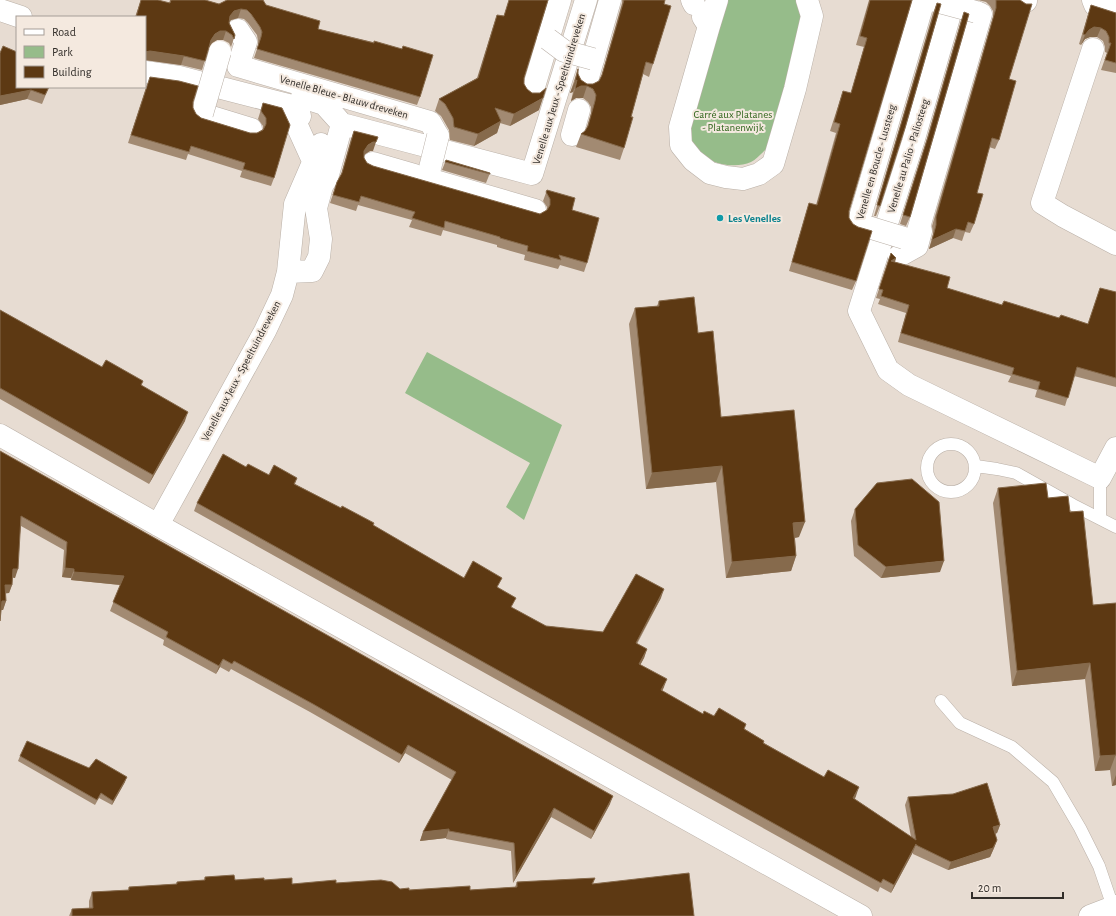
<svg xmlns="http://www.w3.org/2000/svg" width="1116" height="916" font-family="'Alegreya Sans',sans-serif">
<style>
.green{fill:#96bc8a}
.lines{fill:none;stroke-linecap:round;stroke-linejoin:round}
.lane-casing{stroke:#bab0a7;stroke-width:13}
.street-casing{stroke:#bab0a7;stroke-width:23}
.secondary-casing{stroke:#bab0a7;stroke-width:23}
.lane{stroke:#fff;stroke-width:12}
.street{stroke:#fff;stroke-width:22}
.secondary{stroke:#fff;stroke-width:22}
.street-bridge-casing{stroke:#bab0a7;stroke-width:23;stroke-linecap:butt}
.street-bridge{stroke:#fff;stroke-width:22}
.wall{fill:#a28a72}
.shaded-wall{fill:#866a4c}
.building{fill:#5d3913;stroke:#866a4c}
.culture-dot{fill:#0f9aa8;stroke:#f4e9df;stroke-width:1.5}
.labels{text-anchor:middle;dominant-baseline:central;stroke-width:4;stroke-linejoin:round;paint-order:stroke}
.street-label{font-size:11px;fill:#322e2a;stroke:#f4e9df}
.park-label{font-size:11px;fill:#31661d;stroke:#f4e9df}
.culture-label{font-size:11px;font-weight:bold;fill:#0d838f;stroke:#f4e9df;text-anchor:start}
</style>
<rect width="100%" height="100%" fill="#e7dcd2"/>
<!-- green -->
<path class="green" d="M728 0H796L799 4 804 23 768 148C762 152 757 159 751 162 733 170 702 163 693 145 689 137 689 129 690 120Z
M427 352 562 425 524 520 506 507 530 463 405 393Z"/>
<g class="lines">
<!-- lane casing -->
<g class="lane-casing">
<path id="lane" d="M927 468a24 24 0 1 1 48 0a24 24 0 1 1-48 0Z
M976 466 997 469 1016 473 1073 505 1116 527
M1100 518V478
M941 701 960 723 1012 747 1053 782 1080 828 1099 866 1113 907"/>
</g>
<!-- street casing -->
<g class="street-casing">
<path id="street" d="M692 0 694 4
M954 0 913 142 859 311 888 370 909 385 1100 478 1116 448
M1025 0 1026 1
M1093 0 1095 5 1116 11
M0 10 21 17
M703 17 709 26 680 127 681 145 693 160 710 173 726 177 743 179 759 174 773 164 795 89 812 16 807 0
M709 26 717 0
M238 30 246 42 238 66 430 122 438 136
M1093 49 1042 203 1063 216 1116 244
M145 72 179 77 288 105 294 119
M586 84 610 0
M532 93 560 0
M302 97 324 104 342 124 532 174 586 0
M202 114 251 129
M300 116 294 119 314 163
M572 135 579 110
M373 163 535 210
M868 227 858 224 924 0
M904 238 915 241 981 14 976 12
M899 256 917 246 921 231
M288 272 312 271 319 257 321 239 316 208 322 186 327 178 342 124
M0 435 158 525 861 916
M158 525 265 331 282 295 288 272 295 204 321 144"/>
</g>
<!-- secondary casing -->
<g class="secondary-casing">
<path id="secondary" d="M1090 916 1116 906"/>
</g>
<!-- lane -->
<use href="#lane" class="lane"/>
<!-- street -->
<use href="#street" class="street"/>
<!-- secondary -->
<use href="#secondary" class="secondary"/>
<!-- street-bridge casing -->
<g class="street-bridge-casing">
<path id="street-bridge" d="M935 1 976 12
M548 39 564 51 593 59
M202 114 220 52
M430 168 438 136
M868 227 904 238"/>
</g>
<!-- street-bridge -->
<use href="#street-bridge" class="street-bridge"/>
</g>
<!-- wall -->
<path class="wall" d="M141 0 169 3 170 0H205L219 4 266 5 318 29 402 49 403 46 420 97 417 105 254 58 258 46V41L257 35 248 23 244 19 238 18 231 20 229 22 235 35 231 47 229 43 223 40H217L212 43 209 47 202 70 181 65 145 60V17H135Z
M509 0H548L524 78V84L539 110 510 126 500 123 497 133 474 146 450 140 449 130 441 116 435 111 439 99 477 78 493 27 497 15 504 16Z
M622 0H665L653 64 649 77 643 74 631 117 624 148 620 160 576 147 581 134 585 131 586 130 591 113V107L588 102 583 98H576L571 101 573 92 570 93 578 69V74L581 80 587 84H593L599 81 601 78 622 3Z
M869 0H912L849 211V218L856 281 852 290 789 271 806 213 809 203 816 205 836 133 830 131 840 100 843 91 851 93 864 47 856 45Z
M978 0H1020L1009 79 999 140 995 149 989 147 977 193 974 224 970 233 965 232 962 241 953 238 929 249 933 234 932 226 993 17V11L990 6 986 2Z
M937 3 880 206 876 216H874L933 13Z
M1091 5 1116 13V73L1101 70 1107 53 1105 52V47L1103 41 1097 37H1090L1085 39 1081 45 1079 44Z
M964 12 910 217 906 226 900 224 925 145 961 21Z
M0 53 17 87H49L42 104 27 99 0 105Z
M147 85 193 102V108L196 114 201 118 250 133H257L263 129V126L258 119 263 103 282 108 274 178 271 186 240 177 242 171 188 154 186 160 128 143Z
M354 131 373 151H370L364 155V158L367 163 373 166 540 214 547 210V207L543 201 547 190 572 210 587 263 584 272 560 265 558 269 524 260 525 255 497 247V245L443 230 441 236 409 227 412 220 358 205 356 211 330 203 337 182 341 175 351 139Z
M446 160 490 173 486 183 442 170Z
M891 253 896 258 895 262 947 288 1002 305 1088 324 1116 292V387L1074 376 1065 406 1035 397 1037 390 1008 382 1011 376 898 342 906 313 878 304 880 299 876 298Z
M659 301 698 333 721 417 799 537 795 538 796 556 791 571 726 578 716 482 646 489 629 324 635 308 657 306Z
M0 310 102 367 143 381 141 385 185 421 149 484 0 399Z
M0 451 610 804 591 839 551 817 513 883 511 851 446 839V838L420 841 423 832 452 780 405 753 399 763 310 712 231 669 229 672 220 667 216 674 163 645 164 640 110 611 120 585 71 580V578L62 577 64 550 21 526 15 578 12 577V585L9 593H5L6 601 3 610Z
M246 467 269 475 297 478 295 484 374 526 464 578 498 588 512 608 546 626 603 632 661 598 637 644 647 649 644 658 640 665 664 687 662 691 703 714 714 716 745 729 764 741V743L856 796 855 799 911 837 905 805 908 797 1000 825 997 833 995 834 997 840 994 848 990 857 948 870 913 854V852L891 893 880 887 878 892 194 511 197 503Z
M998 488 1048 498 1070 512 1093 605 1116 603V785L1112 786 1110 770 1095 771 1085 679 1012 686 993 503Z
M855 509 940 572 881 578 854 556 851 521Z
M20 756 89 768 125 782 112 805 99 798 95 805 18 761Z
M205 877 235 880H264L292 884 336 883 400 889 409 890H470L515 887 517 882 595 878 593 884 69 916 72 909 89 908V901L92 892 128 890 129 887 176 884 177 882 204 880Z"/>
<!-- shaded-wall -->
<path class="shaded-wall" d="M241 9 238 18 231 20 227 25 230 16 234 11Z
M1094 27 1101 28 1097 37H1090L1085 39 1081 45 1085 35 1089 30Z
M220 31H226L223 40H217L212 43 208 49 211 40 215 34Z
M150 51 184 56 181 65 145 60V52Z
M577 80 573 92 570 93 575 81Z
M581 86H587L583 98H576L571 101 575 89Z
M31 90 27 99 0 105V96Z
M543 98 539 110 510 126 514 114Z
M501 121 497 133 474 146 478 134Z
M373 142H376L373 151H370L365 154 361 160 364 151 368 145Z
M956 229 953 238 929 249 932 240Z
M896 258 893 267 891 261Z
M188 412 185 421 149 484 153 475Z
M722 466 716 482 646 489 652 473Z
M805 522 799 537 788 539 793 523Z
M796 556 791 571 726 578 732 562Z
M944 561 940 572 881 578 886 567Z
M65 568 74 569 71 578 62 577Z
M13 569H18L15 578 10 577Z
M74 572 124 576 121 585 71 580Z
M5 585H12L9 593 2 594Z
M664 589 661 598 632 651 636 643Z
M2 601H6L3 610H0Z
M647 649 644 658 636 673 639 664Z
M223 659 220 667 216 674 219 666Z
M1090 663 1085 679 1012 686 1017 671Z
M667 679 664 687 658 699 661 690Z
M408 745 405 753 399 763 402 755Z
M1116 754 1110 770 1095 771 1100 756Z
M1116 775V785L1112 786Z
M127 777 125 782 112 805 113 801Z
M859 787 856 796 850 806 853 798Z
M613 796 610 804 591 839 594 831Z
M554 808 551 817 513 883 516 875Z
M1000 825 997 833 990 835 993 827Z
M449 829 446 838 420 841 423 832Z
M997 840 994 848 990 857 948 870 951 862Z
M916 844 913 852 891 893 894 885Z"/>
<!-- building -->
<path class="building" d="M141 0H158L170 3 171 0H205L219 4 227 0H263L266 5 320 21 318 29 374 43V41L402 49 403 46 433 55 420 97 257 49 261 37 262 32 260 27 251 14 247 10 241 9 234 11 230 16 229 23 235 35 234 39 232 35 226 31H220L215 34 211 40 205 61 184 56 150 51 145 52V17H136Z
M509 0H548L524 78V84L527 89 532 93H540L546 88 543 98 514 114 495 108 501 121 478 134 454 127 453 118 445 104 439 99 478 78 497 15 504 16Z
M624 0H665L664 4 671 6 653 64 646 62 631 117H633L624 148 581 134 585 131 588 126 595 101 596 95 593 89 587 86H581L575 89 577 80 575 81 578 69V74L581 80 587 84H593L599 81 602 75Z
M870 0H912L849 211V218L853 224 858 227 872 231 856 281 792 262 809 203 817 205 840 124 834 122 843 91 851 93 867 38 860 36Z
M996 0H1020L1026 4H1032L1009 79 1016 81 999 140 992 138 977 193 983 194 974 224 968 222 965 231 956 229 932 240 936 225V217L996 8Z
M937 3 941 4 905 128 880 206 877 205Z
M1091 5 1116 13V63L1105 60 1111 43H1109V37L1106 31 1101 28 1094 27 1089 30 1085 35 1083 34Z
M964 12 969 14 910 217 903 215 928 137Z
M3 46 17 52V87H49L45 95 31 90 0 96V53Z
M150 77 179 81 198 86 193 102V108L196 114 201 118 250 133H257L263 130 266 124V118L261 111 263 103 282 108 290 125 274 178 243 169 245 163 191 146 189 152 131 135Z
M354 131 378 137 376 142H373L368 145 364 151V158L367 163 373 166 540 214 547 210 550 205V199L546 192 547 190 575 198 572 210 599 218 587 263 559 255 561 260 527 251 528 246 500 238V237L445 221 444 228 412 218 415 212 361 196 359 202 333 195 337 182 342 173Z
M446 160 490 173V174L445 162Z
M891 253 896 258 891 261 950 277 947 288 1002 305 1004 301 1059 318 1061 315 1088 324 1100 288 1116 292V378L1077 367 1068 398 1038 389 1040 382 1012 374 1014 368 901 333 909 305 881 296 883 290 879 289Z
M694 297 698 333 713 331 721 417 794 410 805 522 793 523 796 556 732 562 722 466 652 473 635 308 659 306V301Z
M0 310 102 367 106 360 143 381 141 385 188 412 153 475 0 388Z
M0 451 613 796 594 831 554 808 516 875 514 843 449 831V829L423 832 456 772 408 745 402 755 313 704 234 661 232 664 223 659 219 666 166 637 168 632 113 602 124 576 74 572V569L65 568 67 542 21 516 18 569H13L12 585H5L6 601H2L0 621Z
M223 454 246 467 248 464 269 475 274 465 297 478 294 484 341 508 342 506 374 523 373 525 464 578 473 561 502 578 497 587 516 598 511 607 546 626 603 632 636 574 664 589 636 643 647 649 639 664 667 679 661 690 703 714 704 711 714 716 719 708 746 724 744 729 764 741 763 743 824 777 828 770 859 787 853 798 916 840 908 797 953 794 987 783 1000 825 993 827 997 840 993 848 951 862 916 845V844L894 885 883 879 881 883 197 503Z
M912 479 939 502 944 561 886 567 858 545 855 509 877 483Z
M1046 483 1048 498 1068 496 1070 512 1083 511 1093 605 1116 603V755L1100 756 1090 663 1017 671 998 488Z
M27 741 89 768 96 759 127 777 113 801 101 793 97 800 20 756Z
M689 873 694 916H72V909L93 908 92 892 129 890V887L177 884V882L205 880V877L234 875 235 880 264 878V880L292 878V884L336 880V883L381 880 392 882 400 889 409 888V890L470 886V890L517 887V882L595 878 592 884Z"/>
<!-- markers -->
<circle class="culture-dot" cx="720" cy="218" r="4"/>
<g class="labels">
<!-- street labels -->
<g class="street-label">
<text transform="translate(559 89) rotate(-73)">Venelle aux Jeux - Speeltuindreveken</text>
<text transform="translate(344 97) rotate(16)">Venelle Bleue - Blauw dreveken</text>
<text transform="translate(908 156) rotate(-73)">Venelle au Palio - Paliosteeg</text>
<text transform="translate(876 162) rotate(-74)">Venelle en Boucle - Lussteeg</text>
<text transform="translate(241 371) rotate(-62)">Venelle aux Jeux - Speeltuindreveken</text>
</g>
<!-- park labels -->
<g class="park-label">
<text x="733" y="114">Carré aux Platanes<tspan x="733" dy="13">- Platanenwijk</tspan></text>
</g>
<!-- culture labels -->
<g class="culture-label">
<text x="728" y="218">Les Venelles</text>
</g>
</g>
<!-- legend -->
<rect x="16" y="16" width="130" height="72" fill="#f4e9df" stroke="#a69e97"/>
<rect x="24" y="29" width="20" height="6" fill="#ffffff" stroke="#a69e97"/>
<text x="52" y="36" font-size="12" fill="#322e2a">Road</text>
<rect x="24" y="46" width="20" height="12" fill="#96bc8a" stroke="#a69e97"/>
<text x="52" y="56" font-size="12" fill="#322e2a">Park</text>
<rect x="24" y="66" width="20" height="12" fill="#5d3913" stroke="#a69e97"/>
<text x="52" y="76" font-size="12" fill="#322e2a">Building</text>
<!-- scale -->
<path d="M972 892v6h91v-6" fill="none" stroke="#322e2a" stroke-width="2"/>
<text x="978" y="892" font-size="12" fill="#322e2a" stroke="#f4e9df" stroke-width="3" paint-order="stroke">20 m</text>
</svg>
